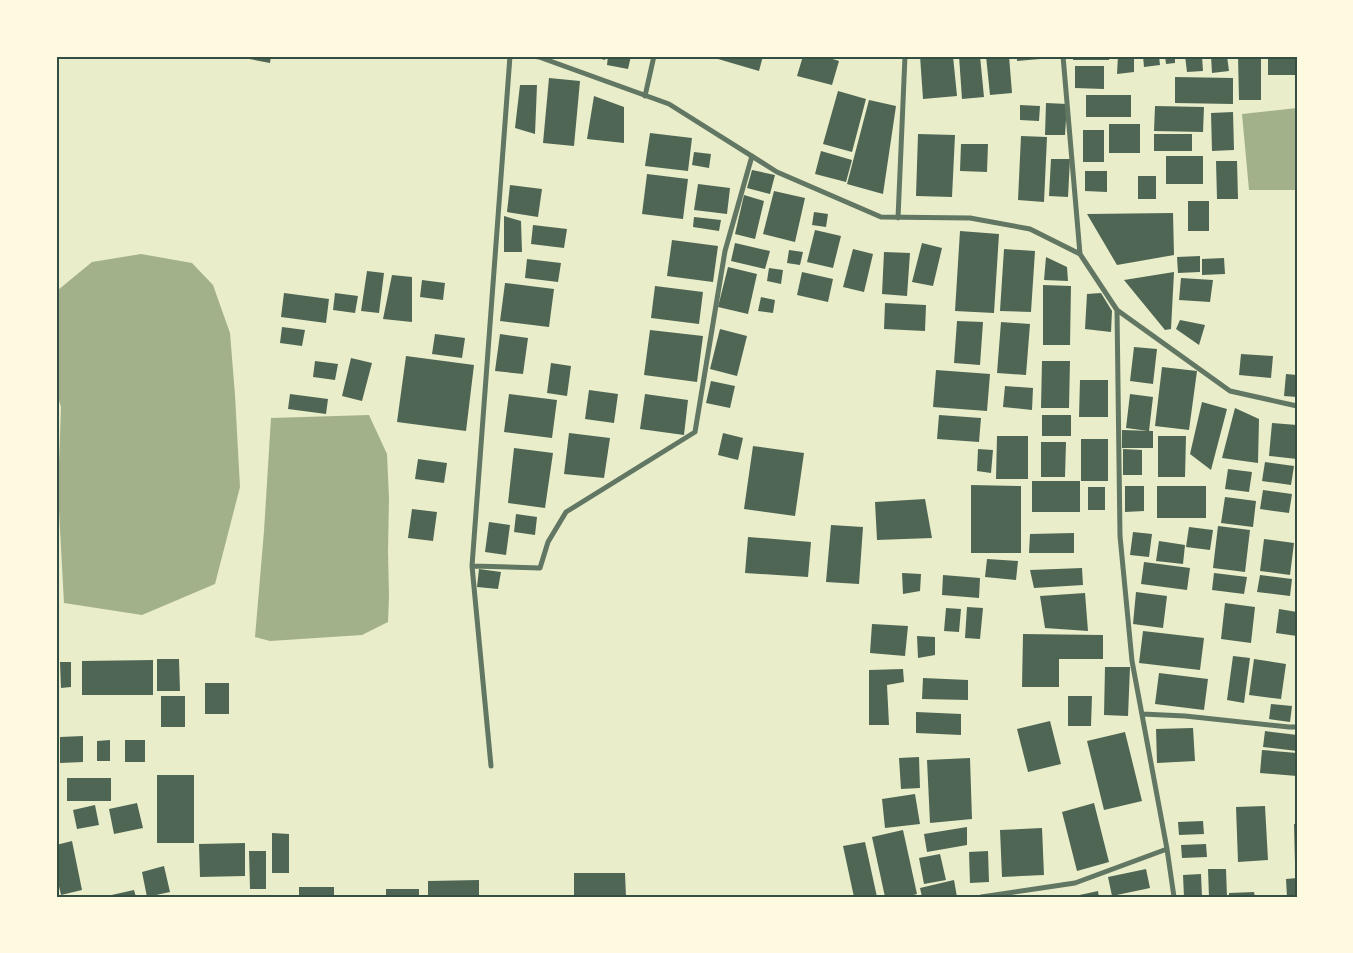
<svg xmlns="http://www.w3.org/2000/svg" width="1353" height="953" font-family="'Roboto Condensed',sans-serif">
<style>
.water{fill:#a3b18a}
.building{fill:#4f6655}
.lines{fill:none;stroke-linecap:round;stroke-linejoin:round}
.minor{stroke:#617663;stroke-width:5}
.neatline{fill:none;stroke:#344e41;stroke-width:2}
</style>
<rect width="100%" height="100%" fill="#e9edc9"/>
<!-- water -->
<path class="water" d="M1297 108V190H1249L1242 114Z
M141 254 192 263 213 285 230 333 235 395 240 487 215 584 142 615 64 603 58 492 61 407 56 391V298L58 290 92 262Z
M369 415 387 454 389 498 388 552 389 596 388 622 362 635 270 641 255 637 264 531 271 418Z"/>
<!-- building -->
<path class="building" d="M245 56H271L270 63 244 58Z
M590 56H606L605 60Z
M608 56H631L628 69 607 65Z
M719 56H763L759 71 718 59Z
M803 56H823L839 61 832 85 797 76Z
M920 56H953L957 96 923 99Z
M959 56H980L984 97 962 99Z
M986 56H1009L1012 93 990 95Z
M1017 56H1052V58L1017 61Z
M1073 56H1109V60H1073Z
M1118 56H1134V72L1117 74Z
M1143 56H1159L1160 65 1144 67Z
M1165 56H1175V63L1166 64Z
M1185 56H1202L1203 71 1187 72Z
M1211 56H1227L1229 71 1212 73Z
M1238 56H1261V100H1239Z
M1268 56H1295V75H1268Z
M1075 66H1104V89L1075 88Z
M1175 77 1233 78V104L1175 103Z
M549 78 580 81 574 146 543 143Z
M520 85H537L535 134 515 128Z
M838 91 866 99 852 152 823 144Z
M1086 95H1131V117H1086Z
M594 96 624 107V143L587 139Z
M869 100 896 106 883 194 847 184Z
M1046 103 1067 104 1065 135H1045Z
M1020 105 1040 106 1039 121 1020 120Z
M1155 106 1204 107 1203 132 1154 131Z
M1233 112 1234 150 1212 151 1211 113Z
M1109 124H1140V153H1109Z
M1083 130H1104V162H1083Z
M650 133 692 138 688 171 645 166Z
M918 134 955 135 952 197 916 196Z
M1154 134H1192V151H1154Z
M1021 136 1047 137 1044 202 1018 200Z
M961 144H988L987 172 960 171Z
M821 151 852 160 846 182 815 174Z
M694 152 711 154 709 168 692 165Z
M1166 156H1203V184H1166Z
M1051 159H1070L1068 197 1049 196Z
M1216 161H1237L1238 199H1217Z
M752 170 775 175 770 194 747 188Z
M1085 171H1107V192L1085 191Z
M647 174 688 179 683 219 642 214Z
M1138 176H1156V199H1138Z
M698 184 730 188 727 214 694 210Z
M510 185 542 189 538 217 507 212Z
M774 191 805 198 795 242 763 234Z
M744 195 764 201 755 239 735 234Z
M1188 201H1209V231H1188Z
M814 212 828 214 826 227 812 225Z
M1173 213 1174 255 1117 265 1087 214Z
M504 216 521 221 522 252H504Z
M694 217 721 220 719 231 693 227Z
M533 225 567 229 564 248 531 244Z
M815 230 841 236 833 268 807 262Z
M960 231 999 234 994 313 955 311Z
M672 240 718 246 713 282 667 276Z
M735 243 770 251 765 269 731 261Z
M922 243 942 248 933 286 912 282Z
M853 249 873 254 864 292 843 287Z
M1004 249 1035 251 1031 312 1000 311Z
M789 250 803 252 800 265 787 263Z
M884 252 910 253 907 296 882 294Z
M1200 256V272L1178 273 1177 257Z
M1046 257 1067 267 1068 281 1044 280Z
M1224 258 1225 274 1202 275V259Z
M527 259 561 263 558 282 525 278Z
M728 267 757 274 748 314 718 307Z
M769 268 783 270 781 284 767 281Z
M367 271 384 273 379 313 361 311Z
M802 272 833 279 828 302 797 295Z
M1174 272 1171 329 1165 330 1124 280Z
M392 275 412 277V322L383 319Z
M1181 278 1213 280 1210 302 1179 300Z
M422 280 445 283 443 300 420 297Z
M505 283 554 289 549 327 500 321Z
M1043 285 1071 286 1070 345H1043Z
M655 286 703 292 699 324 651 318Z
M284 293 329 299 326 323 281 317Z
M335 293 358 296 355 313 333 310Z
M1101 293 1112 311 1111 332 1085 329 1087 294Z
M761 297 775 300 773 313 758 311Z
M885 303 926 305 925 331 884 329Z
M1180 320 1205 325 1199 345 1176 329Z
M957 321 983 322 980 365 954 363Z
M1001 322 1030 324 1026 375 997 373Z
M282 327 305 330 302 346 280 343Z
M720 329 747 336 737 376 710 369Z
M650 330 703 336 697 382 644 375Z
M435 334 465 338 462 358 432 354Z
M500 334 528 338 523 374 495 371Z
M1134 347 1157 349 1153 384 1130 381Z
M1241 354 1273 356 1271 378 1239 375Z
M406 356 474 365 466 431 397 422Z
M351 358 372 363 362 401 342 396Z
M315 361 338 364 335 380 313 377Z
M1042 361H1070L1069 408H1041Z
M551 363 571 366 567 396 547 393Z
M1162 367 1197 371 1189 430 1155 426Z
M936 370 990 374 987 411 933 407Z
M1286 374 1297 375V397L1284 396Z
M1080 380H1108V417H1079Z
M711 381 735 386 730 408 706 403Z
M1005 386 1033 388 1032 410 1003 407Z
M589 390 618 394 614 423 585 419Z
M290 394 328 399 326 414 288 409Z
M509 394 557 400 552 438 504 432Z
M645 394 688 400 684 435 640 429Z
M1130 394 1153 397 1149 431 1126 428Z
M1202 402 1227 409 1211 470 1190 454Z
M1235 408 1259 419 1258 463 1222 458Z
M939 415 981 418 979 442 937 439Z
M1042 415H1071V436H1042Z
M1272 423 1297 425V459L1269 456Z
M1122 430 1153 431V448H1122Z
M569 433 610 438 604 478 564 474Z
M723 433 743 438 738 460 718 455Z
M997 436H1028V479H996Z
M1158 436H1186L1185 477H1158Z
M1081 439H1108V481H1081Z
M1041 442H1066L1065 477H1041Z
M753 446 804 453 795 516 744 509Z
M514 448 553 453 545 508 508 503Z
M978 449 993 450 991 473 977 471Z
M1123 449 1142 450V475H1123Z
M418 459 447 463 444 483 415 479Z
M1265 462 1294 466 1291 485 1262 481Z
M1228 469 1252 472 1249 492 1225 489Z
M1032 481H1080V512H1032Z
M971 485 1021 486V553H971Z
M1125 486H1144V511L1125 512Z
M1157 486H1206V518H1157Z
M1088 487H1105V510H1088Z
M1263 490 1292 494 1289 513 1260 509Z
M1225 497 1256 501 1253 527 1221 523Z
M925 499 932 538 877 540 875 502Z
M412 509 437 512 433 541 408 538Z
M516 514 537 517 535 535 514 532Z
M489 522 510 525 506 555 485 552Z
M831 525 863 527 859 584 826 582Z
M1218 526 1250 530 1245 572 1213 568Z
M1189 527 1213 530 1210 550 1186 547Z
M1133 532 1152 534 1149 557 1130 555Z
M1074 533V553H1029L1030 534Z
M748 537 811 542 808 577 745 573Z
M1264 539 1294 543 1290 575 1260 571Z
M1159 541 1185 545 1183 564 1156 561Z
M987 559 1018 561 1016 580 985 577Z
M1144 562 1190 568 1187 590 1141 584Z
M1082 568 1083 585 1034 588 1030 570Z
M479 569 501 572 498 589 477 587Z
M902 573 921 574 920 591 903 594Z
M1214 573 1247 577 1244 594 1212 590Z
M943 575 980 578 979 598 942 595Z
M1260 575 1292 579 1290 596 1257 592Z
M1136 592 1167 596 1163 628 1133 624Z
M1085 593 1088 631 1045 628 1040 596Z
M1225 603 1255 607 1251 643 1221 639Z
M967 607 983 608 980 639 965 638Z
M946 608 961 609 959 632 944 631Z
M1279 609 1297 612V636L1276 633Z
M872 624 908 626 905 656 870 653Z
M1143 631 1204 638 1200 670 1139 663Z
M1023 634 1103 635V659H1059V687H1022Z
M917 636 935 637V655L918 658Z
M1233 656 1250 658 1244 703 1227 700Z
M157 659H179L180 691H157Z
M1254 659 1286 664 1281 699 1249 695Z
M153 660V695H82V661Z
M60 662H71V687L61 688Z
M1105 667H1130L1128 716 1104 715Z
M903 669 904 682 887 685 889 725H869V670Z
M1159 673 1208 679 1204 710 1155 704Z
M923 678 968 680V700L922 699Z
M205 683H229V714H205Z
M161 696H185V727H161Z
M1068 696H1092L1091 726H1068Z
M1271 704 1292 706 1290 722 1269 719Z
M916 712 961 714V735L916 733Z
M1050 721 1061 764 1028 772 1017 729Z
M1193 728 1195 761 1157 763 1156 729Z
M1265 731 1297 735V751L1263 747Z
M1125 732 1142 801 1104 810 1087 741Z
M83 736V762L60 763V737Z
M110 740V761H97V741Z
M125 740H145V762H125Z
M1262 750 1297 753V776L1260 773Z
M919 757 920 788 901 789 899 758Z
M970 758 972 819 930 823 927 760Z
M157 775H194V843H157Z
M67 778H111V801H67Z
M915 794 920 824 885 828 882 799Z
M137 803 143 828 114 834 109 809Z
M1094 803 1109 862 1077 871 1062 812Z
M95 805 99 825 77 829 73 810Z
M1265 806 1268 860 1238 862 1236 807Z
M1203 821 1204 834 1179 835 1178 822Z
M1294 824H1297V863H1295Z
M967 827V845L927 852 924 834Z
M1042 828 1044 875 1002 877 1000 830Z
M903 830 917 894 906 897H885L872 837Z
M272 833 289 834V873H272Z
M72 841 82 890 61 895 56 873V845Z
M865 842 877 897H854L843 846Z
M245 843V876L200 877 199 844Z
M1206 844 1207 857 1182 858 1181 845Z
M249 851H266V889H250Z
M988 851 989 882 970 883 969 852Z
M940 854 946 880 924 884 919 858Z
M164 866 170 892 147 897 142 872Z
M1146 869 1150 888 1112 896 1108 877Z
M1208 869H1226L1227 897H1209Z
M574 873H625L626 897H574Z
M1201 874 1202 897H1184L1183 875Z
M1297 878V897H1287L1286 879Z
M479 880V897H428V881Z
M954 880 957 897H922L920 888Z
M299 887H334V897H299Z
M386 889H419V897H386Z
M134 890 136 897H107V896Z
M1098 891 1099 897H1075V896Z
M1254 892 1255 897H1229V893Z"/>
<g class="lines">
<!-- minor -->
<path class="minor" d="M533 56 539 57 669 104 777 172 881 217 970 218 1030 229 1080 254 1117 310 1230 391 1297 406
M1063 56 1080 254
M645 96 654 56
M898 218 905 56
M1117 310 1120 536 1132 661 1167 849 1174 897
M472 566 540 568 548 542 566 512 695 432 725 251 752 156
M1142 714 1185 716 1289 727H1297
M491 766 472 566 510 56
M981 897 1075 883 1167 849"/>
</g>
<!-- border -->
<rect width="1353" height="953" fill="none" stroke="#fefae0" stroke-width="115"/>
<rect x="58" y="58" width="1238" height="838" class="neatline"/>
</svg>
